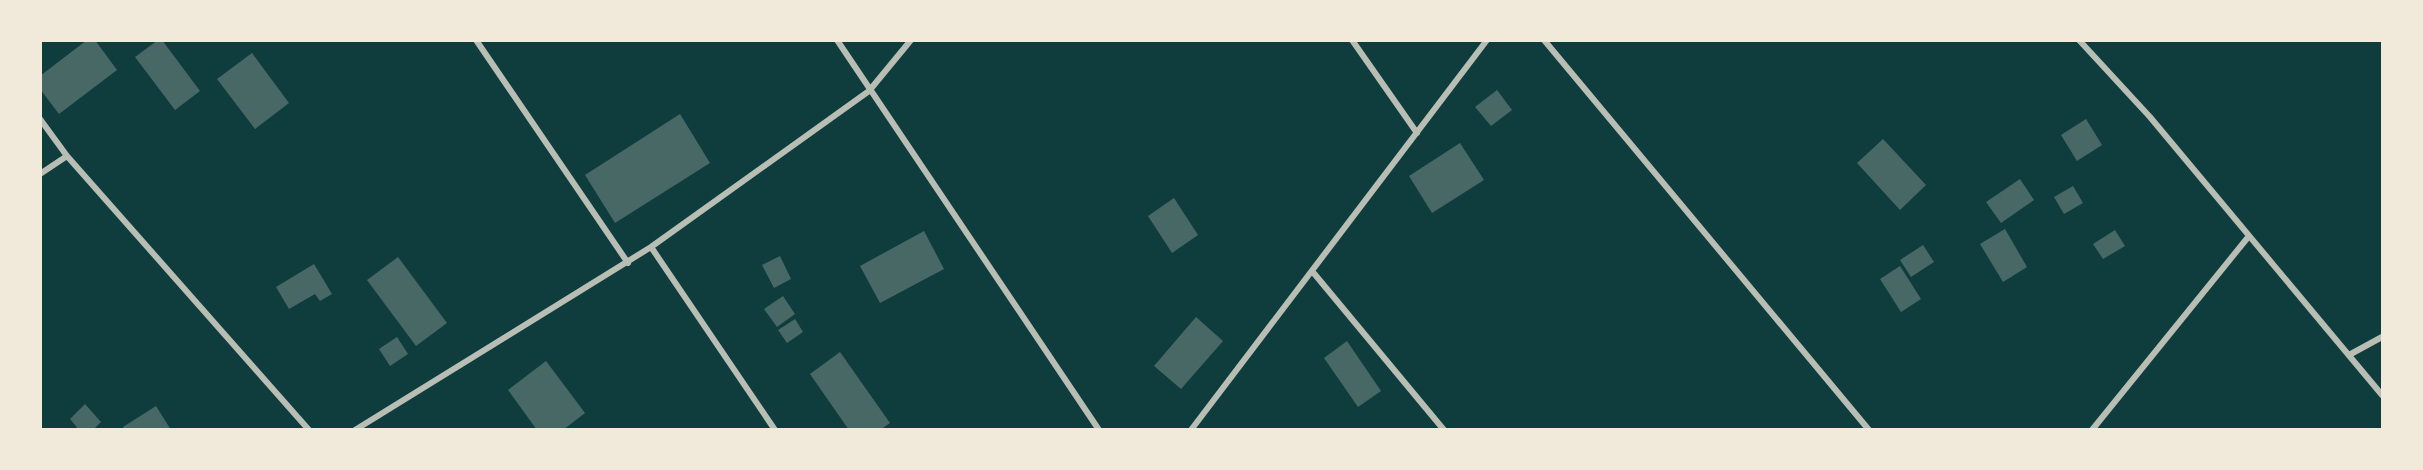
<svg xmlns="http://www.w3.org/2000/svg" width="2423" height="470" font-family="'PT Sans',sans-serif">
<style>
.building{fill:#486865}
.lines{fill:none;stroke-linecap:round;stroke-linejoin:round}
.minor{stroke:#b8beb3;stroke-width:6}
</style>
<rect width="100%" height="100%" fill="#0f3d3e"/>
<!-- building -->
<path class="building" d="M87 40H95L117 70 59 114 40 89V76Z
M158 40H162L200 91 175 110 135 57Z
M252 53 289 103 255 129 217 79Z
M1497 90 1512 110 1491 126 1475 107Z
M680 114 710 163 615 223 585 175Z
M2086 119 2102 145 2077 161 2061 135Z
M1883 139 1926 185 1900 210 1857 163Z
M1460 143 1484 180 1432 213 1409 176Z
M2020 179 2034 200 2001 223 1986 202Z
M2073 186 2083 203 2064 214 2054 197Z
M1174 198 1198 235 1172 253 1148 216Z
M2005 229 2027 267 2003 282 1980 244Z
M2115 230 2125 246 2103 259 2093 244Z
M924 231 944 269 880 303 860 266Z
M1923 245 1934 262 1911 277 1900 260Z
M780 256 791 279 774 288 762 265Z
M398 257 447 323 416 346 367 280Z
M314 264 332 294 320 301 315 294 289 309 276 287Z
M1900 266 1921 299 1901 312 1880 279Z
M783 296 795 314 777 327 764 309Z
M1196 317 1223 341 1181 389 1154 366Z
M795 319 803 332 787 343 778 330Z
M397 337 408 354 390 366 379 349Z
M1347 341 1381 391 1358 407 1324 358Z
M840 352 890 423 880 430H849L810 374Z
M546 361 585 413 563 430H537L508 390Z
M85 404 101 422 93 430H79L70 419Z
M156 406 171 430H124L123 427Z"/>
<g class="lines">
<!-- minor -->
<path class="minor" d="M476 40 628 263
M837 40 1099 430
M1352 40 1417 133
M1544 40 1869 430
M2079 40 2150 117 2382 395
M40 119 67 156 309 430
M40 174 67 156
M651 247 775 430
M1312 271 1444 430
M2349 355 2382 337
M355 430 651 247 869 91 911 40
M1191 430 1487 40
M2092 430 2249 236"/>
</g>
<!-- border -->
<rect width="2423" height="470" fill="none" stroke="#f1e9da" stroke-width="84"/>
</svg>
